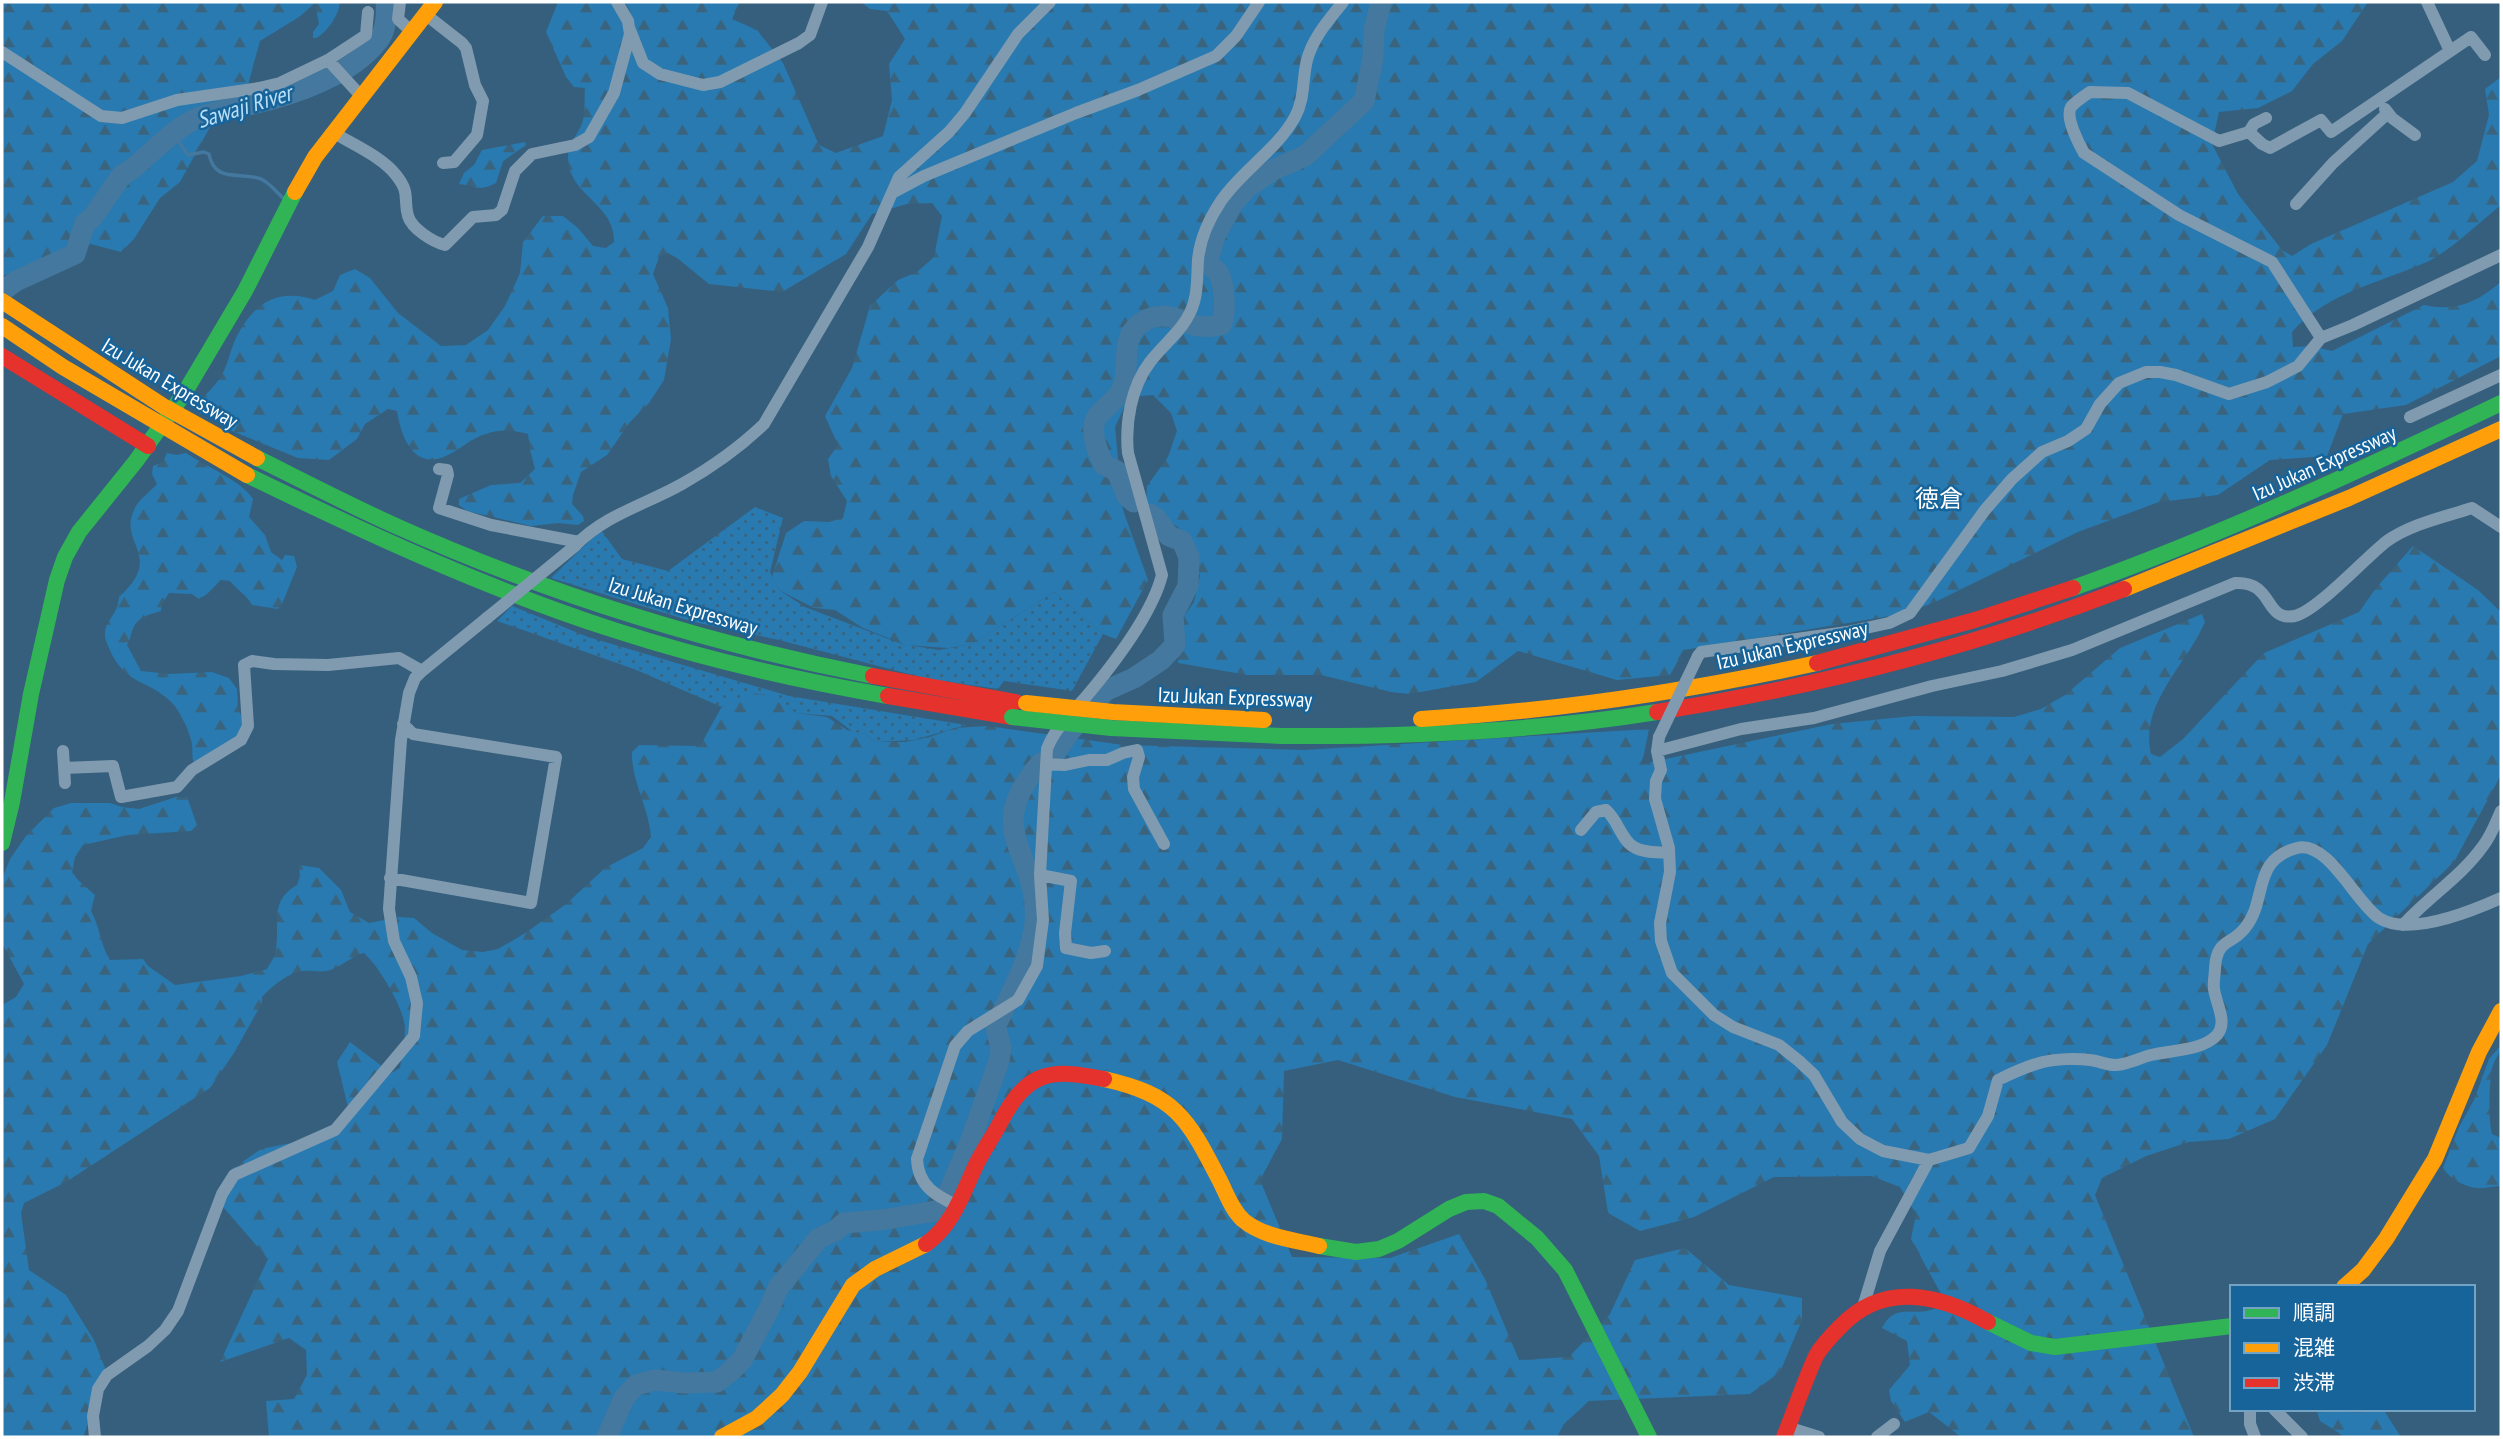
<svg xmlns="http://www.w3.org/2000/svg" width="2503" height="1439" font-family="'PT Sans Narrow','Noto Sans JP',sans-serif">
<style>
.grass{fill:url(#grass-dots)}
.forest{fill:url(#forest-firs)}
.lines{fill:none;stroke-linecap:round;stroke-linejoin:round}
.stream{stroke:#44789e;stroke-width:3.5}
.river{stroke:#44789e;stroke-width:21}
.street{stroke:#809baf;stroke-width:12}
.fast{stroke:#30b455;stroke-width:16}
.slow{stroke:#ff9f0a;stroke-width:16}
.jam{stroke:#e5322d;stroke-width:16}
.street-bridge{stroke:#809baf;stroke-width:12}
.fast-bridge{stroke:#30b455;stroke-width:16}
.slow-bridge{stroke:#ff9f0a;stroke-width:16}
.labels{text-anchor:middle;dominant-baseline:central;stroke-width:5;stroke-linejoin:round;paint-order:stroke}
.street-label{font-size:21px;fill:#fff;stroke:#17649b}
.water-label{font-size:23px;font-style:italic;fill:#bae0f9;stroke:#17649b}
.quarter-label{font-size:24px;fill:#fff;stroke:#17649b}
</style>
<defs>
<pattern id="grass-dots" width="8" height="8" patternUnits="userSpaceOnUse" patternTransform="scale(1.75)"><rect width="8" height="8" fill="#287ab0"/><path d="M2 2h.1M6 6h.1" fill="none" stroke="#3a637e" stroke-width="1.8" stroke-linecap="round"/></pattern>
<pattern id="forest-firs" width="22" height="20" patternUnits="userSpaceOnUse" patternTransform="scale(1.75)"><rect width="22" height="20" fill="#287ab0"/><path d="M5 1l3.5 6h-7zM16 11l3.5 6h-7z" fill="#3a637e"/></pattern>
</defs>
<rect width="100%" height="100%" fill="#355f7d"/>
<!-- grass -->
<path class="grass" d="M755 507 783 518 770 572 779 590 805 607 902 644 939 650 972 644 1054 592 1103 634 1072 691 1004 681 998 689 928 679 779 640 694 622 551 578 601 530 622 559 668 571Z
M512 606 588 637 789 696 966 725 914 740 875 742 865 734 853 732 832 716 796 713 780 703 747 700 722 707 634 669 497 621Z"/>
<!-- forest -->
<path class="forest" d="M2 2H340C338 17 329 29 317 38H313V32L319 24 315 3 299 17 260 41 246 92 326 66 341 83 210 127 180 182 160 198 134 239 121 252 91 244 2 276Z
M558 2H740L732 19 757 30 783 63 819 145 836 153 883 136 892 100 889 64 905 39 887 11 870 9 861 2H2368L2342 41 2313 64 2292 91 2258 108 2219 112 2212 144 2238 194 2282 250 2292 256 2311 244 2453 182 2477 161 2489 115 2485 89 2501 77V205C2481 221 2451 250 2429 261 2383 282 2327 292 2292 332L2293 347 2311 346 2332 351 2424 305C2456 312 2477 302 2501 282V356L2406 405 2343 414 2327 456 2270 460 2218 495 2159 502 2078 532 1933 603 1902 614 1684 650 1670 675 1617 680 1518 651 1476 682 1409 694 1391 692 1321 675H1247L1178 663 1182 619 1194 602 1200 576 1195 558 1179 528 1146 504 1147 486 1168 457 1177 431 1171 413 1153 395 1129 397 1115 427 1123 510 1148 580 1116 639 1103 634 1054 592 972 644 948 648 906 645 863 628 835 610 814 608 779 590 772 577 786 533 804 521 829 522 843 518 847 501 831 476 828 459 838 445 825 416 852 368 870 306 898 280 917 272 934 257 942 216 932 203 907 204 872 214 846 254 782 292 709 284 677 258 668 253 659 257 653 274 668 308 671 339 664 380 649 403 630 422 607 455 581 472 573 495 572 504 583 516 584 521 578 525 558 523 531 526 467 511 459 505V499L491 485 520 483 535 469 530 450 528 434C513 430 501 429 486 434 471 438 461 449 448 455 414 472 401 437 397 411L388 409 365 424 357 439 329 460 298 458 232 431 221 419 200 413 198 403C205 395 214 387 220 378 228 366 230 350 236 338 254 302 278 288 315 300L333 291 340 275 355 269 370 278 398 313 441 346 466 345 488 330 505 306 520 273 523 242 543 216H563L578 228 593 246 606 248 614 242C615 206 575 197 569 166 565 146 574 141 581 126 586 116 584 100 585 88L574 87 566 77 546 32Z
M525 142 526 145 503 161 496 183C479 192 476 186 459 184L464 173 474 165 482 150Z
M167 453 176 455 186 453C205 466 242 481 253 499L249 517 265 535 271 552 282 560 285 555 294 556 297 567 282 604 278 609 252 605C247 595 237 590 230 581L221 580 207 594 199 599 192 594 169 593 162 604 161 611C151 614 137 617 133 629 130 635 131 639 127 645L141 671 169 674 212 672 229 678 237 689 238 708 242 718 243 731 236 743 195 765C191 758 193 752 192 744 190 733 181 714 174 705 150 678 125 688 108 646 107 643 105 639 105 636 104 620 118 616 119 597 166 555 116 543 135 508 139 499 150 492 157 484L152 474 153 466 163 462Z
M2413 546 2478 590 2501 612V775L2454 862 2368 944 2327 1045 2275 1119 2229 1139 2189 1142 2146 1156 2102 1178 2095 1195 2194 1437H1961L1929 1412 1905 1422 1891 1401 1889 1390 1910 1365 1907 1341 1882 1328C1895 1303 1910 1316 1931 1310 1936 1309 1941 1305 1946 1303L1911 1239 1916 1214 1900 1187 1871 1176 1774 1177 1694 1217 1640 1231 1608 1213 1599 1156 1572 1119 1455 1097 1338 1060 1284 1071 1282 1139 1260 1180 1292 1257 1390 1258 1459 1234 1485 1279 1519 1360 1569 1357 1610 1314 1635 1260 1685 1248 1729 1285 1802 1298V1320L1780 1372 1750 1394 1589 1401 1564 1424 1557 1437H269L266 1401 294 1399 307 1375 306 1350 289 1338 220 1362 268 1259 217 1200 232 1169 261 1149 321 1137 349 1111 337 1062 350 1042 391 1073 400 1068C402 1055 405 1042 405 1029 405 1009 379 967 364 953 353 956 346 963 335 968 324 974 314 970 303 971 289 972 271 987 262 997V1003L234 1053 210 1088 66 1182 24 1203 21 1213 29 1270 66 1295 94 1340 107 1373 83 1437H2V1005L16 997 24 984 2 943V879L10 859 26 836 54 808 71 803H110L122 807 139 809 176 797H187L197 825 191 831 128 835 83 845 75 857 72 872 78 880 95 895 91 911C100 927 100 944 110 960L143 959 148 966 175 985 241 976 267 969C270 963 276 956 276 949 280 922 269 901 297 885L300 876 299 865 319 868 341 890 350 912 369 923 399 917 414 918 432 933 462 950 483 952 498 949 527 932 566 904 605 868 643 848 651 837C649 808 631 781 632 752L639 745 700 746 721 708 749 693 770 695 796 713 827 717 847 730 865 734 875 742H905L930 737 954 728 987 726 1123 745 1304 750 1649 729 1642 764 1832 724 1913 716 2014 717 2041 709 2065 695 2120 648 2202 614 2205 622C2187 664 2139 704 2151 754L2160 757 2183 739 2264 653 2359 612 2376 588Z
M2501 1045C2501 1053 2496 1057 2493 1065 2489 1080 2488 1119 2492 1134L2501 1138V1186C2493 1186 2485 1189 2477 1188 2464 1187 2449 1178 2443 1168L2459 1127 2474 1100 2489 1059Z
M2316 1409H2383L2401 1437H2343L2339 1433 2320 1421Z"/>
<g class="lines">
<!-- stream -->
<path class="stream" d="M174 135 188 155 204 152 209 154C215 184 240 171 261 179 270 183 276 192 283 198"/>
<!-- river -->
<path class="river" d="M2 291 16 281 75 254 85 223 92 218 122 175 132 169C153 152 175 127 200 117 224 108 249 106 273 99 309 89 357 70 380 38 386 29 387 13 386 2
M1190 324C1201 328 1210 327 1221 325 1227 315 1224 284 1219 274 1215 268 1210 267 1208 260L1215 236 1233 203 1248 187 1275 169 1305 156 1364 101 1373 58 1374 30 1381 2
M1134 502 1127 496 1117 471 1104 465C1097 451 1087 427 1100 413 1109 404 1120 397 1124 384 1130 360 1119 333 1146 320 1157 315 1166 315 1178 319
M1055 753 1071 730 1105 691 1134 678 1161 660 1175 645 1173 615 1188 586 1189 557 1182 541 1169 536 1156 518 1150 514
M607 1437 624 1398 636 1385 655 1380 685 1383 717 1382 731 1371 742 1360 770 1307 778 1288 819 1238 835 1231 844 1223 881 1220 941 1210 970 1142 999 1061 1001 1048 996 1028 997 1023C1012 992 1031 957 1035 923 1041 853 979 832 1041 763"/>
<!-- street -->
<path class="street" d="M400 2 398 19 411 31
M2427 2 2450 51
M425 14 462 43 466 48 475 85 483 101 477 135 454 162 443 163
M630 30 643 63 660 74 703 85 720 82 799 43 810 35 822 2
M2 52 101 116 122 118 177 100 259 88 280 83 328 60 366 35 368 12
M328 60 361 96
M2385 109 2392 118 2415 135
M333 132C353 145 381 156 396 175 411 194 403 198 408 216 412 229 433 242 445 245L473 217 496 215 502 210 515 171 532 154 575 145 589 137 614 93 630 34 628 21 617 2
M2249 132 2254 124 2266 118
M892 193 924 176 1076 113 1138 90 1216 56 1236 36 1259 2
M2296 204 2333 163 2388 113
M2321 338 2272 262 2179 215 2084 153C2079 144 2065 117 2071 107 2075 102 2084 96 2090 92L2128 93 2219 141 2249 132 2262 144 2270 148 2321 120 2331 132 2471 37 2485 55
M2410 417 2501 375
M439 469 447 470 448 475 439 508 491 525 579 542
M575 546C604 515 647 504 682 484 712 467 740 447 764 424L868 247 899 177 949 132 965 113 1018 34 1050 2
M1698 656 1701 652 1847 632 1889 623 1910 613 1985 510 2012 479 2042 452 2068 441 2086 429 2100 404 2119 383 2146 372H2160L2176 375 2229 394 2267 382 2298 366 2321 338 2353 325 2501 255
M1659 737 1657 751 1661 770 1656 781 1655 799 1669 848 1670 872 1660 923 1661 941 1672 973 1714 1015 1733 1027 1779 1045 1799 1061 1814 1075 1842 1122 1860 1139 1883 1151 1929 1160 1969 1148 1988 1116 1998 1080C2012 1073 2027 1066 2043 1062 2056 1059 2076 1058 2090 1060 2099 1061 2106 1065 2116 1065 2129 1064 2139 1058 2151 1055 2171 1050 2202 1051 2217 1035 2228 1022 2216 1004 2214 989 2213 982 2215 975 2215 968 2217 938 2231 946 2245 928 2268 900 2251 860 2297 848 2328 840 2356 903 2379 918 2409 937 2472 911 2501 898
M63 751 65 783
M1657 751 1741 729 1814 718 1932 686 2002 671 2072 650 2235 583C2275 581 2263 622 2295 616 2317 611 2366 557 2387 541 2411 524 2444 517 2472 508L2501 527
M1046 764 1065 765 1089 760H1107L1123 753 1137 750 1139 757 1133 777 1134 789 1164 844
M64 768 113 766 121 797 177 787 192 770 241 740 248 726 244 665 252 661 274 664 328 665 399 658 422 671
M1581 830 1596 812 1606 810C1618 820 1621 840 1634 847 1643 853 1659 852 1669 853
M1040 875 1071 881 1065 933 1066 948 1091 953 1105 951
M390 878 531 903 556 757 413 734 403 724
M2403 925C2428 897 2461 877 2483 846 2491 836 2496 822 2501 811
M958 1206C936 1196 918 1186 917 1159L955 1046 968 1031 1018 1000 1037 966 1043 920 1040 875 1047 749C1054 729 1071 714 1085 698 1112 666 1152 614 1162 575L1128 453C1125 423 1131 387 1150 362 1165 342 1187 328 1194 302 1198 289 1197 274 1198 260 1200 238 1209 219 1221 201 1242 170 1277 150 1295 117 1305 99 1302 80 1307 60 1313 37 1329 20 1343 2
M1863 1307 1880 1251 1929 1160
M2250 1409V1424L2255 1437
M2274 1409 2302 1437
M1787 1427 1819 1437
M95 1437 93 1416 98 1389 107 1375 148 1346 165 1330 178 1311 222 1194 234 1175 335 1130 414 1036 417 1003 411 977 394 941 389 909 401 740 409 693 415 678 422 671 487 618
M1877 1437 1894 1424"/>
<!-- fast -->
<path class="fast" d="M257 458C303 481 349 505 396 526 548 594 709 644 873 676
M247 475C366 533 487 589 614 630 703 659 795 680 888 696
M2073 588C2219 536 2361 470 2501 403
M1282 736C1408 737 1532 732 1657 712
M2 843 12 802 31 694 57 580 65 557 79 532 136 461 185 392 245 291 295 192
M1319 1246 1356 1252 1379 1249 1398 1241 1449 1209 1466 1202 1484 1201 1498 1206 1537 1238 1565 1270 1649 1437
M1988 1322 2031 1343 2055 1347 2232 1326"/>
<!-- slow -->
<path class="slow" d="M295 192 315 157 435 2
M2124 589 2349 498 2501 429
M1421 719C1557 711 1684 692 1817 663
M1104 1079C1175 1095 1187 1117 1219 1179 1226 1192 1231 1209 1243 1220 1263 1237 1294 1240 1319 1246
M2344 1287 2363 1270 2386 1239 2435 1159 2479 1052 2501 1011
M722 1437 757 1418 782 1395 800 1372 853 1285 875 1269 926 1244"/>
<!-- jam -->
<path class="jam" d="M2 356 148 446
M1817 663 1975 620 2073 588
M873 676 1016 702
M888 696 1012 717
M1657 712C1816 687 1973 647 2124 589
M926 1244C954 1224 963 1192 977 1163 984 1149 994 1135 1001 1121 1028 1071 1050 1068 1104 1079
M1784 1437C1795 1410 1804 1382 1816 1356 1822 1345 1831 1336 1840 1327 1883 1281 1939 1294 1988 1322"/>
<!-- street-bridge -->
<path class="street-bridge" d="M487 618 575 546
M1659 737 1698 656"/>
<!-- fast-bridge -->
<path class="fast-bridge" d="M1012 717 1111 728 1282 736"/>
<!-- slow-bridge -->
<path class="slow-bridge" d="M2 301 163 406 257 458
M2 326 63 367 247 475
M1026 703 1113 712 1264 720"/>
</g>
<g class="labels">
<!-- street labels -->
<g class="street-label">
<text transform="translate(170 383) rotate(31)">Izu Jukan Expressway</text>
<text transform="translate(2324 463) rotate(-24)">Izu Jukan Expressway</text>
<text transform="translate(683 606) rotate(17)">Izu Jukan Expressway</text>
<text transform="translate(1792 645) rotate(-13)">Izu Jukan Expressway</text>
<text transform="translate(1235 697) rotate(2)">Izu Jukan Expressway</text>
</g>
<!-- water labels -->
<g class="water-label">
<text transform="translate(244 106) rotate(-17)">Sawaji River</text>
</g>
<!-- quarter labels -->
<g class="quarter-label">
<text x="1939" y="498">徳倉</text>
</g>
</g>
<!-- border -->
<rect width="2503" height="1439" fill="none" stroke="#ffffff" stroke-width="7"/>
<!-- legend -->
<rect x="2230" y="1285" width="245" height="126" fill="#17649b" stroke="#74a2c3" stroke-width="2"/>
<rect x="2244" y="1308" width="35" height="10" fill="#30b455" stroke="#74a2c3" stroke-width="2"/>
<text x="2293" y="1320" font-size="21" fill="#ffffff">順調</text>
<rect x="2244" y="1343" width="35" height="10" fill="#ff9f0a" stroke="#74a2c3" stroke-width="2"/>
<text x="2293" y="1355" font-size="21" fill="#ffffff">混雑</text>
<rect x="2244" y="1378" width="35" height="10" fill="#e5322d" stroke="#74a2c3" stroke-width="2"/>
<text x="2293" y="1390" font-size="21" fill="#ffffff">渋滞</text>
</svg>
